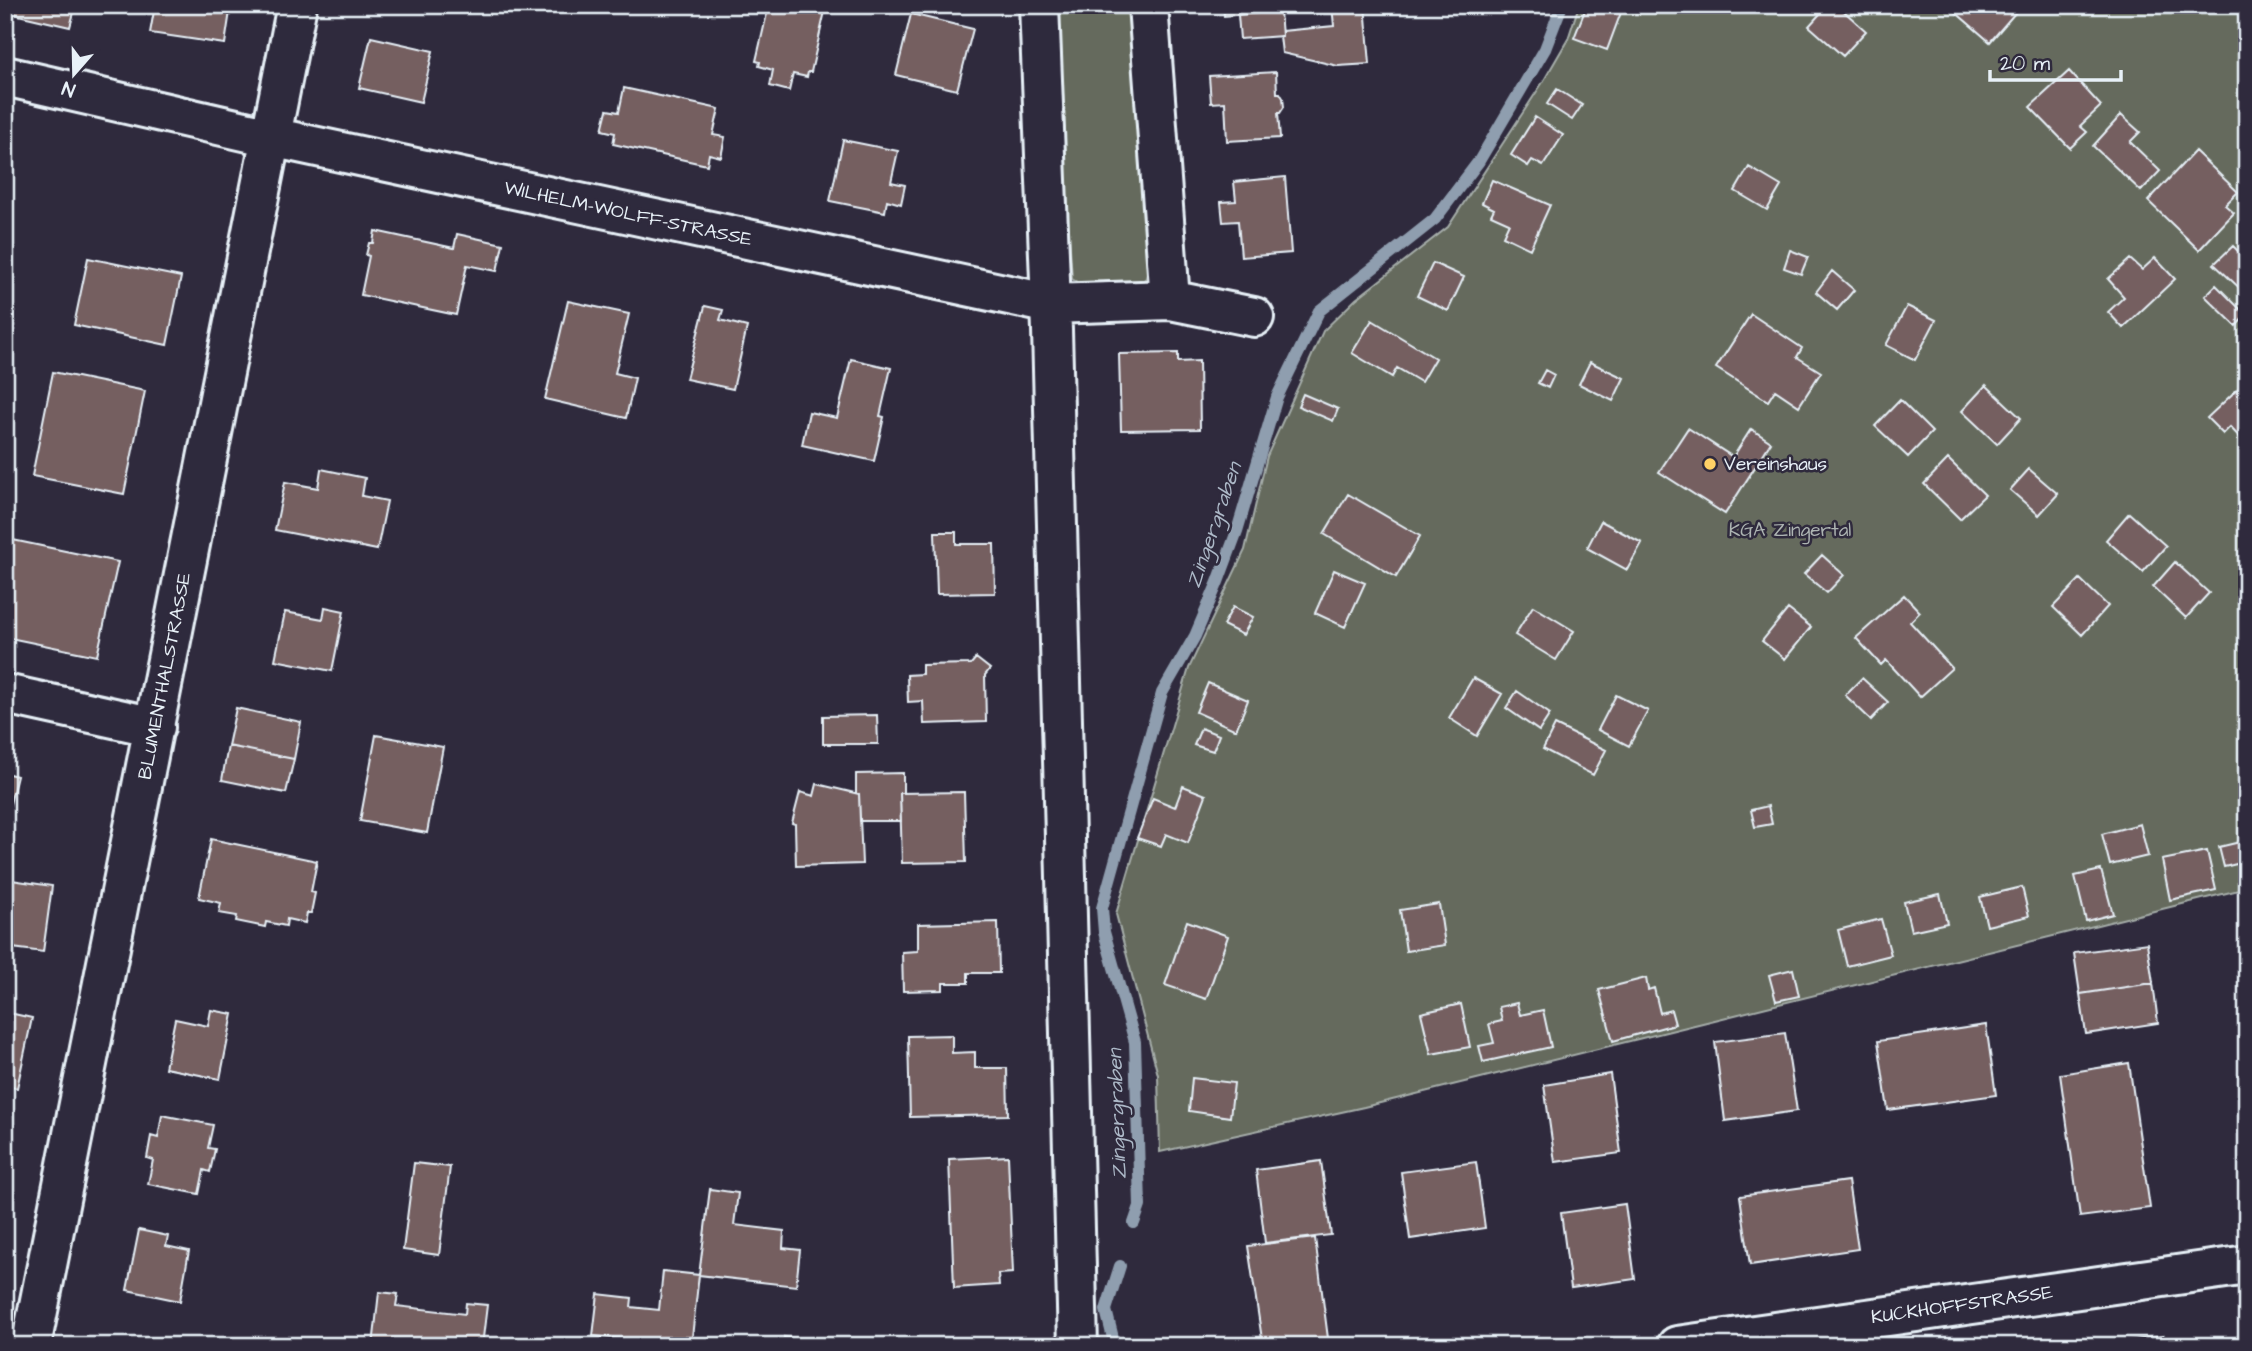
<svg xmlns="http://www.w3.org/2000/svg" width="2252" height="1351" font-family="'Architects Daughter',sans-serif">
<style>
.green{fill:#656a5d;stroke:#a6aeaa;stroke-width:2}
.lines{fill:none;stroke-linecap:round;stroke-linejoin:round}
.stream{stroke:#8f9eaf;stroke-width:12}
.building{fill:#745e61;stroke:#e8f1f8;stroke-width:2}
.street-casing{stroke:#e8f1f8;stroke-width:44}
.street{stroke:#2f2a3d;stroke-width:38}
.poi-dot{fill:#ffd166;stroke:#2f2a3d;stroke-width:2.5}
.labels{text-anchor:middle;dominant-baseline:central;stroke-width:5;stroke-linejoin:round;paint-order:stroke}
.street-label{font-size:19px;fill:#e8f1f8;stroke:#2f2a3d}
.poi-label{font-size:19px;fill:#e8f1f8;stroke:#2f2a3d;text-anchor:start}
.park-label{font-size:19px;fill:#adb4b2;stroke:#2f2a3d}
.water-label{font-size:21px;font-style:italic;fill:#adb9c8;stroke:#2f2a3d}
</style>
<rect width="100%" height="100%" fill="#2f2a3d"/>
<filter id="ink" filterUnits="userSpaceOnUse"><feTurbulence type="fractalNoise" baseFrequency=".0143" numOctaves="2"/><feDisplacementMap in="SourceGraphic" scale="14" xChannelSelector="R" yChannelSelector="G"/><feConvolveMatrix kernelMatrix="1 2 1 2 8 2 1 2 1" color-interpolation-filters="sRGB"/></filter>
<g filter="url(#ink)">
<!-- green -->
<path class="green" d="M1054 5H1133L1148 269 1146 278 1140 283 1082 285 1072 279Z
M1579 5H2247V888L1364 1107 1160 1152 1158 1075 1116 914 1189 668 1245 550 1267 456 1323 331 1356 299 1448 227 1543 82 1568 39Z"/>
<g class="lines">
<!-- stream -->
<path class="stream" d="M1134 1223 1140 1206 1135 1042 1104 932 1102 908 1162 693 1195 636 1218 582 1237 531 1277 397 1319 311 1435 219 1479 161 1545 49 1562 5
M1115 1346 1106 1310 1120 1266"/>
</g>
<!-- building -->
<path class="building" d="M5 5H76L70 27 5 12Z
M155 5H231L225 44 150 33Z
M769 5 826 7 811 72H808L807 77 793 74 789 91 770 86 773 70 759 66 760 62 756 61Z
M1223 5H1280V11L1224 16Z
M1332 5H1365L1370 64 1338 66 1282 53 1280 36H1282V31L1334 26Z
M1587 5 1623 7 1607 50 1574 38Z
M1828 5H1837L1866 31 1843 56 1809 26Z
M1957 5H2022L1990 42 1953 10Z
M1280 11 1282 36 1240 39 1238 15Z
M911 14 973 29 957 90 896 75Z
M371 37 433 51 421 102 359 88Z
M2069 71 2101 106 2080 126 2087 132 2070 148 2030 107Z
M1276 72 1277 93H1280L1283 98 1284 107 1280 113H1278L1280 138 1227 141 1225 102 1211 103 1209 76Z
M624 88 719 109 713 135 725 137 721 157 709 154 707 165 613 144 615 133 602 130 607 110 619 112Z
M1557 89 1582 105 1572 120 1547 104Z
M2121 115 2140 132 2130 142 2160 171 2141 191 2093 146Z
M1535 117 1563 135 1543 166 1532 160 1528 166 1511 155Z
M5 138 12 139 5 171Z
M843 140 898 151 891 182 905 185 901 204 887 200 885 212 830 201Z
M2195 151 2238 192 2225 205 2234 213 2199 250 2148 201Z
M1749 167 1781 186 1767 210 1735 191Z
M1285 177 1291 253 1241 257 1238 221 1223 222 1221 202 1236 201 1234 182Z
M1492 180 1550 205 1530 249 1503 236 1509 223 1491 215 1494 209 1482 203Z
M375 231 454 248 457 234 503 244 497 271 467 265 456 315 361 295 369 256 366 255 369 243H373Z
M2233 246 2243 256 2247 252V295L2214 264Z
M1790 250 1808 257 1801 274 1784 268Z
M88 258 181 277 167 345 74 325Z
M2155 258 2175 279 2123 328 2108 312 2124 297 2108 279 2130 259 2142 270Z
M1433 263 1464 277 1448 311 1417 296Z
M1832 271 1854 290 1837 310 1816 292Z
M2216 285 2246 315 2236 326 2205 296Z
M568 301 629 314 615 373 635 378 626 418 545 399Z
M705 306 723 310 720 320 747 327 733 389 686 379Z
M1907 306 1936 320 1915 360 1886 345Z
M1751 314 1802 348 1797 357 1821 372 1799 406 1775 390 1768 401 1716 368Z
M1372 320 1435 358 1421 382 1397 368 1392 377 1352 353Z
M1178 353V362L1199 361 1200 429 1121 430 1119 354Z
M851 359 891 368 880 416 884 417 874 461 802 445 809 412 837 418Z
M1590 362 1624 378 1613 401 1579 384Z
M1545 370 1554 375 1548 388 1538 383Z
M53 372 145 391 124 494 32 476Z
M2243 384 2247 388V445L2230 427 2223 434 2207 418Z
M1986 385 2021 418 1997 444 1962 411Z
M1303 394 1338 409 1333 421 1298 406Z
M1900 400 1932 432 1908 457 1875 426Z
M1688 428 1733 457 1751 429 1771 442 1725 514 1659 472Z
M1948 459 1985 495 1960 519 1924 484Z
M321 469 365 478 362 496 387 501 377 550 275 530 285 482 318 488Z
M2029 469 2058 494 2039 515 2010 490Z
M1348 494 1420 536 1396 577 1324 534Z
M2129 513 2166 546 2143 572 2106 540Z
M1601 521 1642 543 1627 570 1587 548Z
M935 532H956V544H994L995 593 937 594Z
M8 539 118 562 97 656 5 637V552Z
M1822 555 1844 575 1827 593 1804 574Z
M2175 562 2209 593 2186 618 2153 587Z
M1334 570 1365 583 1345 627 1315 613Z
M2080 579 2108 606 2082 635 2053 607Z
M1904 595 1920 612 1910 622 1952 668 1920 697 1886 660 1881 665 1856 638Z
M1533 606 1574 631 1556 660 1515 635Z
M325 607 344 611 332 671 275 660 285 612 323 619Z
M1233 607 1253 617 1243 635 1223 625Z
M1788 609 1811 627 1785 659 1762 641Z
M976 658 990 669 985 675 986 722 924 724 923 701 908 702 907 675 922 674V665L971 664Z
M1473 678 1502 694 1477 736 1449 718Z
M1862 678 1888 702 1871 720 1845 695Z
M1208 683 1248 700 1236 730 1196 712Z
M1517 691 1550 714 1539 731 1506 708Z
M1616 695 1648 711 1629 746 1598 730Z
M236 708 301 722 294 759 228 746Z
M877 715 878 744H823V716Z
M1555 725 1606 750 1593 775 1543 749Z
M1201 728 1219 735 1213 751 1194 745Z
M376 735 443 747 427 833 360 821Z
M228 746 294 759 286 793 222 780Z
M5 773 17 776 5 824Z
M903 773V793H900L901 821H860L859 794H856V774Z
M817 784 859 794 862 864 796 866 795 824 792 823 800 792 814 796Z
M1183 786 1206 795 1188 843 1166 834 1161 846 1137 838 1153 798 1175 807Z
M964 792 966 862 902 863 900 793Z
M1768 806 1772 824 1755 827 1751 810Z
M2140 824 2148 856 2110 865 2102 834Z
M211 839 317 861 311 892 315 893 311 913H307L305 923 287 919 286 926 266 922 265 927 236 921 237 916 219 913 221 903 199 898Z
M2240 842 2245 862 2224 867 2219 847Z
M2207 851 2216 890 2170 900 2162 860Z
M2101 870 2113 914 2086 921 2075 876Z
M5 879 52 886 43 952 5 947Z
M2022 887 2029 916 1987 926 1980 897Z
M1940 894 1947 923 1911 931 1904 902Z
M1439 904 1445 945 1406 951 1400 910Z
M2247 914V955H2245L2239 915Z
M1881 919 1891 955 1847 966 1838 930Z
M1187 921 1228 936 1206 999 1165 985Z
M998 922 999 973H968V983H943V990L903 991 902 952 918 951V924Z
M2147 943 2153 983 2080 994 2074 953Z
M1793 969 1799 996 1776 1001 1769 975Z
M1646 978 1648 990 1654 988 1660 1013 1671 1010 1675 1024 1613 1041 1599 990Z
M2153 983 2158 1023 2086 1034 2080 994Z
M1517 1003 1520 1015 1543 1010 1551 1047 1483 1062 1479 1046 1494 1043 1489 1024 1502 1021 1499 1007Z
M1461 1004 1470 1047 1431 1054 1421 1013Z
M211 1010 233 1014 220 1079 165 1068 175 1019 208 1026Z
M5 1012 32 1018 17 1088 5 1086Z
M1986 1025 1996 1095 1888 1110 1878 1041Z
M1785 1033 1797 1111 1725 1121 1715 1042Z
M952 1035V1053L975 1052V1068H1007L1008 1115 910 1117 908 1036Z
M2129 1063 2150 1208 2080 1217 2060 1074Z
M1610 1074 1621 1153 1555 1162 1544 1085Z
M1192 1078 1234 1083 1230 1117 1189 1111Z
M162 1115 213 1125 208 1148 215 1149 210 1172 204 1170 199 1194 148 1184 153 1160 147 1158 151 1136 158 1138Z
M1008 1156 1013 1273 998 1274 999 1285 954 1288 949 1159Z
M1321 1161 1331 1235 1265 1243 1256 1170Z
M1476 1162 1485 1228 1410 1239 1401 1172Z
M414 1163 450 1167 439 1255 403 1250Z
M1848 1181 1858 1249 1750 1265 1740 1196Z
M710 1189 738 1193 734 1225 784 1231 783 1248 800 1250 796 1286 699 1275Z
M1625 1204 1635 1279 1571 1288 1561 1213Z
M139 1230 168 1236 166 1246 189 1251 180 1301 127 1290Z
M1315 1238 1329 1346H1263L1248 1246Z
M663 1271 699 1275 691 1346H623L624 1339 593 1336 598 1294 632 1298 631 1307 659 1310Z
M379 1292 398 1294 396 1306 465 1314 466 1303 487 1305 482 1346H373Z
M2164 1336 2165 1346H2099V1345Z
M784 1337 852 1346H783Z"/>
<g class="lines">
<!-- street casing -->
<g class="street-casing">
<path id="street" d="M1039 5 1052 330 1078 1346
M1148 5 1170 300
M5 76 271 137 1051 304 1170 300 1254 317
M5 694 155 727
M31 1346 297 5
M1677 1346 2247 1265"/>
</g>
<!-- street -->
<use href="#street" class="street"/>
</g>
</g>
<!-- markers -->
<circle class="poi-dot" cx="1710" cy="464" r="7"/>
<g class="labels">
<!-- street labels -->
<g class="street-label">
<text transform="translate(628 214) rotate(12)">WILHELM-WOLFF-STRASSE</text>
<text transform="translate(165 676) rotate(-79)">BLUMENTHALSTRASSE</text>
<text transform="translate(1962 1305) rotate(-8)">KUCKHOFFSTRASSE</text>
</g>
<!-- poi labels -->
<g class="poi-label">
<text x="1724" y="464">Vereinshaus</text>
</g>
<!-- park labels -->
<g class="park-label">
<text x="1790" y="530">KGA Zingertal</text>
</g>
<!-- water labels -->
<g class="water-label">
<text transform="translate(1214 525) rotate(-71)">Zingergraben</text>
<text transform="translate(1117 1114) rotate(-92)">Zingergraben</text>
</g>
</g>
<!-- margin -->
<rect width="2252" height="1351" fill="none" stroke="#2f2a3d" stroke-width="28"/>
<rect x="14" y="14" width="2224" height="1323" fill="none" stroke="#e8f1f8" stroke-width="2.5" filter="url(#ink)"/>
<!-- north arrow -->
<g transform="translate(74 74) rotate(200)" stroke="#2f2a3d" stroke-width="5" paint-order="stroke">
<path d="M0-5L12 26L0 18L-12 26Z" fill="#e8f1f8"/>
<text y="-10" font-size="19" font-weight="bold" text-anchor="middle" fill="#e8f1f8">N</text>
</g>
<!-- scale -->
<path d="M1990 70v10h131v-10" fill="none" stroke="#e8f1f8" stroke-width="3.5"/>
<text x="2000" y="70" font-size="21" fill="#e8f1f8" stroke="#2f2a3d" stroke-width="5" paint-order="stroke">20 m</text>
</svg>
